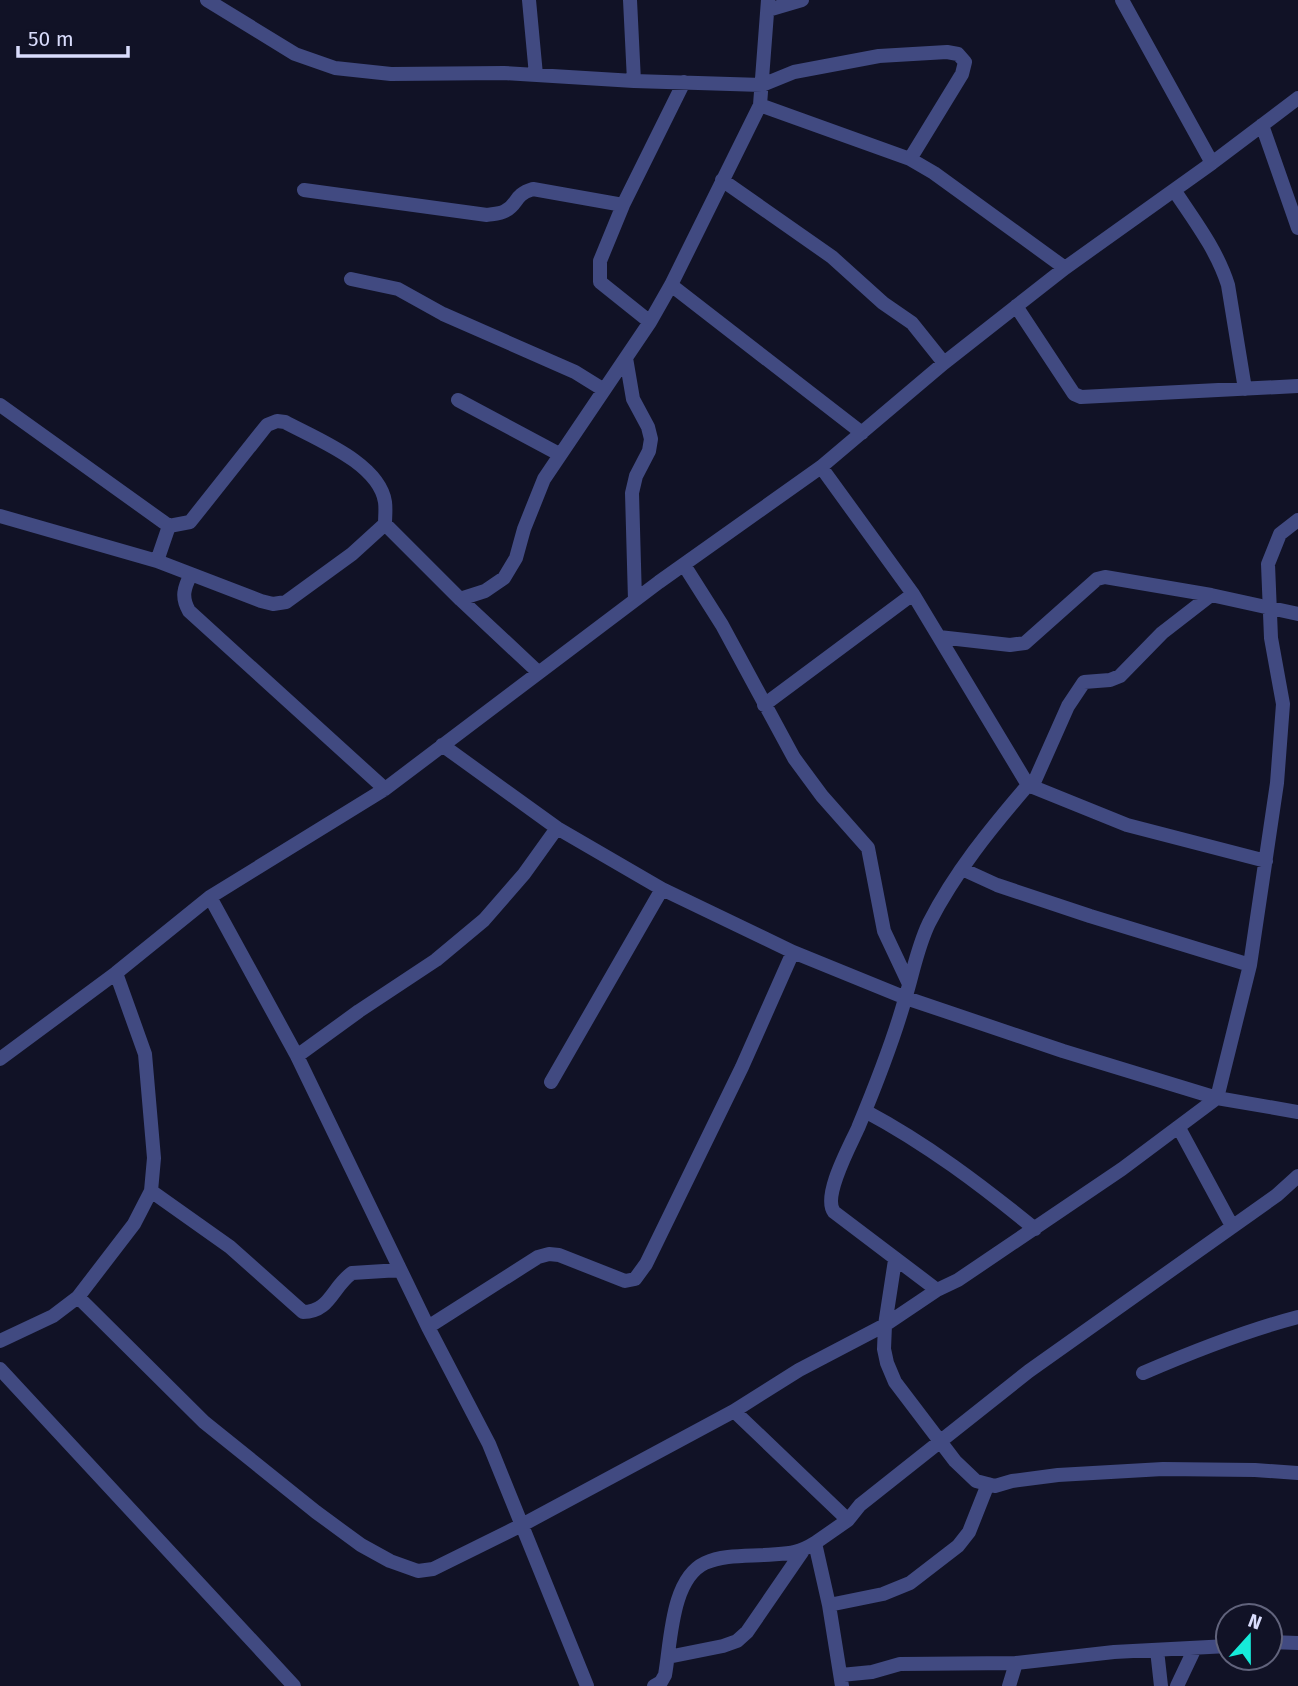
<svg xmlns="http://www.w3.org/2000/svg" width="1298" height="1686" font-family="'Fira Sans',sans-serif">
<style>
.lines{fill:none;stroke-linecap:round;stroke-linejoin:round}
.street{stroke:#414a81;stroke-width:14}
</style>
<rect width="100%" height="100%" fill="#111226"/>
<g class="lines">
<!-- street -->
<path class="street" d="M207 0 295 54 335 68 391 74 504 73 634 81 762 85 794 72 879 56 947 52 958 54 965 62 962 74 910 159
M529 0 536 75
M630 0 634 81
M768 0 760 105 910 159 934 173 1065 268
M1122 0 1212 163
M768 10 802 0
M1262 125 1298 228
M722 180 832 257 883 303 912 323 944 363
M304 190 487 215C492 214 500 214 505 211 519 204 513 195 533 189L623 205
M1174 190C1194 220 1217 250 1228 285L1245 389
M351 279 398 289 443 314 575 372 604 390
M671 285 862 433
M1016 306 1074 394 1081 397 1298 386
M650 322 600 282V261L623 205 684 82
M626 358 633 399 648 427 651 439 649 451 636 476 632 493 635 600
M458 400 559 454
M0 405 169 526 190 522 267 425 277 421 285 422C316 439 379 463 385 502 386 509 385 517 385 524
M821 467 913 594 1028 785C991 828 955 872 929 923 917 948 913 973 905 999 893 1042 875 1087 858 1128 850 1146 822 1196 834 1212L937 1290
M0 516 157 561 261 601 273 604 286 602 352 554 385 524 460 599 538 672
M157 561 169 526
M684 565 722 625 794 758 822 796 868 848 884 931 909 984
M191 574C184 588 181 597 189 611L385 789
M460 599 485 591 504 578 516 558 524 529 544 479 650 322 671 285 760 105
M939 637 1010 645 1025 643 1097 579 1105 577 1211 595
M764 705 913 594
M442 745 557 828 662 889 793 952 906 998 1063 1051 1217 1098 1298 1112
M1028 785 1127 825 1266 861
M1032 787 1068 706 1084 682 1110 680 1120 676 1162 633 1211 595 1298 614
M962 869 997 885 1090 916 1250 965
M210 897 297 1056 428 1327 489 1444 587 1686
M297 1056 359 1011 436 960 484 920 524 874 557 828
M0 1059 116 973 210 897 385 789 659 582 821 467 944 363 1065 268 1212 163 1298 98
M551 1082 662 889
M865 1111C927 1144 981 1185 1035 1229
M1179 1128 1232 1226
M151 1191 230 1247 303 1312C330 1312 332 1287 352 1273L400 1270
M895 1260 885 1325 884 1349 887 1363 895 1382 955 1461 976 1481 995 1486 1012 1481 1058 1475 1163 1469 1255 1470 1298 1473
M78 1297 204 1422 316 1512 361 1545 390 1561 418 1571 433 1569 522 1525 734 1411 799 1370 885 1325 937 1290 958 1280 1122 1169 1217 1098 1250 965 1277 783 1283 704 1271 638 1268 564 1280 534 1298 520
M428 1327 538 1257 549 1254 559 1255 625 1281 635 1279 646 1264 742 1067 793 952
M0 1341 53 1316 78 1297 134 1224 151 1191 154 1158 145 1054 116 973
M0 1369 294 1686
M1143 1373C1194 1351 1244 1331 1298 1317
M734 1411 848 1520
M829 1605 883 1594 910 1583 958 1546 969 1532 988 1484
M1270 1642 1298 1643
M1157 1650 1161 1686
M668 1657 723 1646 737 1641 747 1632 802 1552
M841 1675 872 1672 900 1664 1016 1663
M654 1686 661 1682 665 1675C671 1642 671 1579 705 1563 722 1555 745 1556 764 1555 786 1553 796 1555 815 1543
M842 1686 829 1605 815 1543 848 1520 860 1505 1029 1371 1277 1195 1298 1176
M1009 1686 1016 1663 1114 1652 1228 1646
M1177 1686 1195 1648"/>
</g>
<!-- north arrow -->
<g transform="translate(1249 1637) rotate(21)"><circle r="33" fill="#111226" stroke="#61637c" stroke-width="2"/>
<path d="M0-5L12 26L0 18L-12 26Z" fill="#16ebda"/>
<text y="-10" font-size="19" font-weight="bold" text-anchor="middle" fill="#d9dcfc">N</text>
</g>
<!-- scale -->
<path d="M18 46v10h110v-10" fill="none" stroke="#d9dcfc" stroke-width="3.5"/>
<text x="28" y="46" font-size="21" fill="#d9dcfc" stroke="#111226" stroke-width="5" paint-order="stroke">50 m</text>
</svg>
